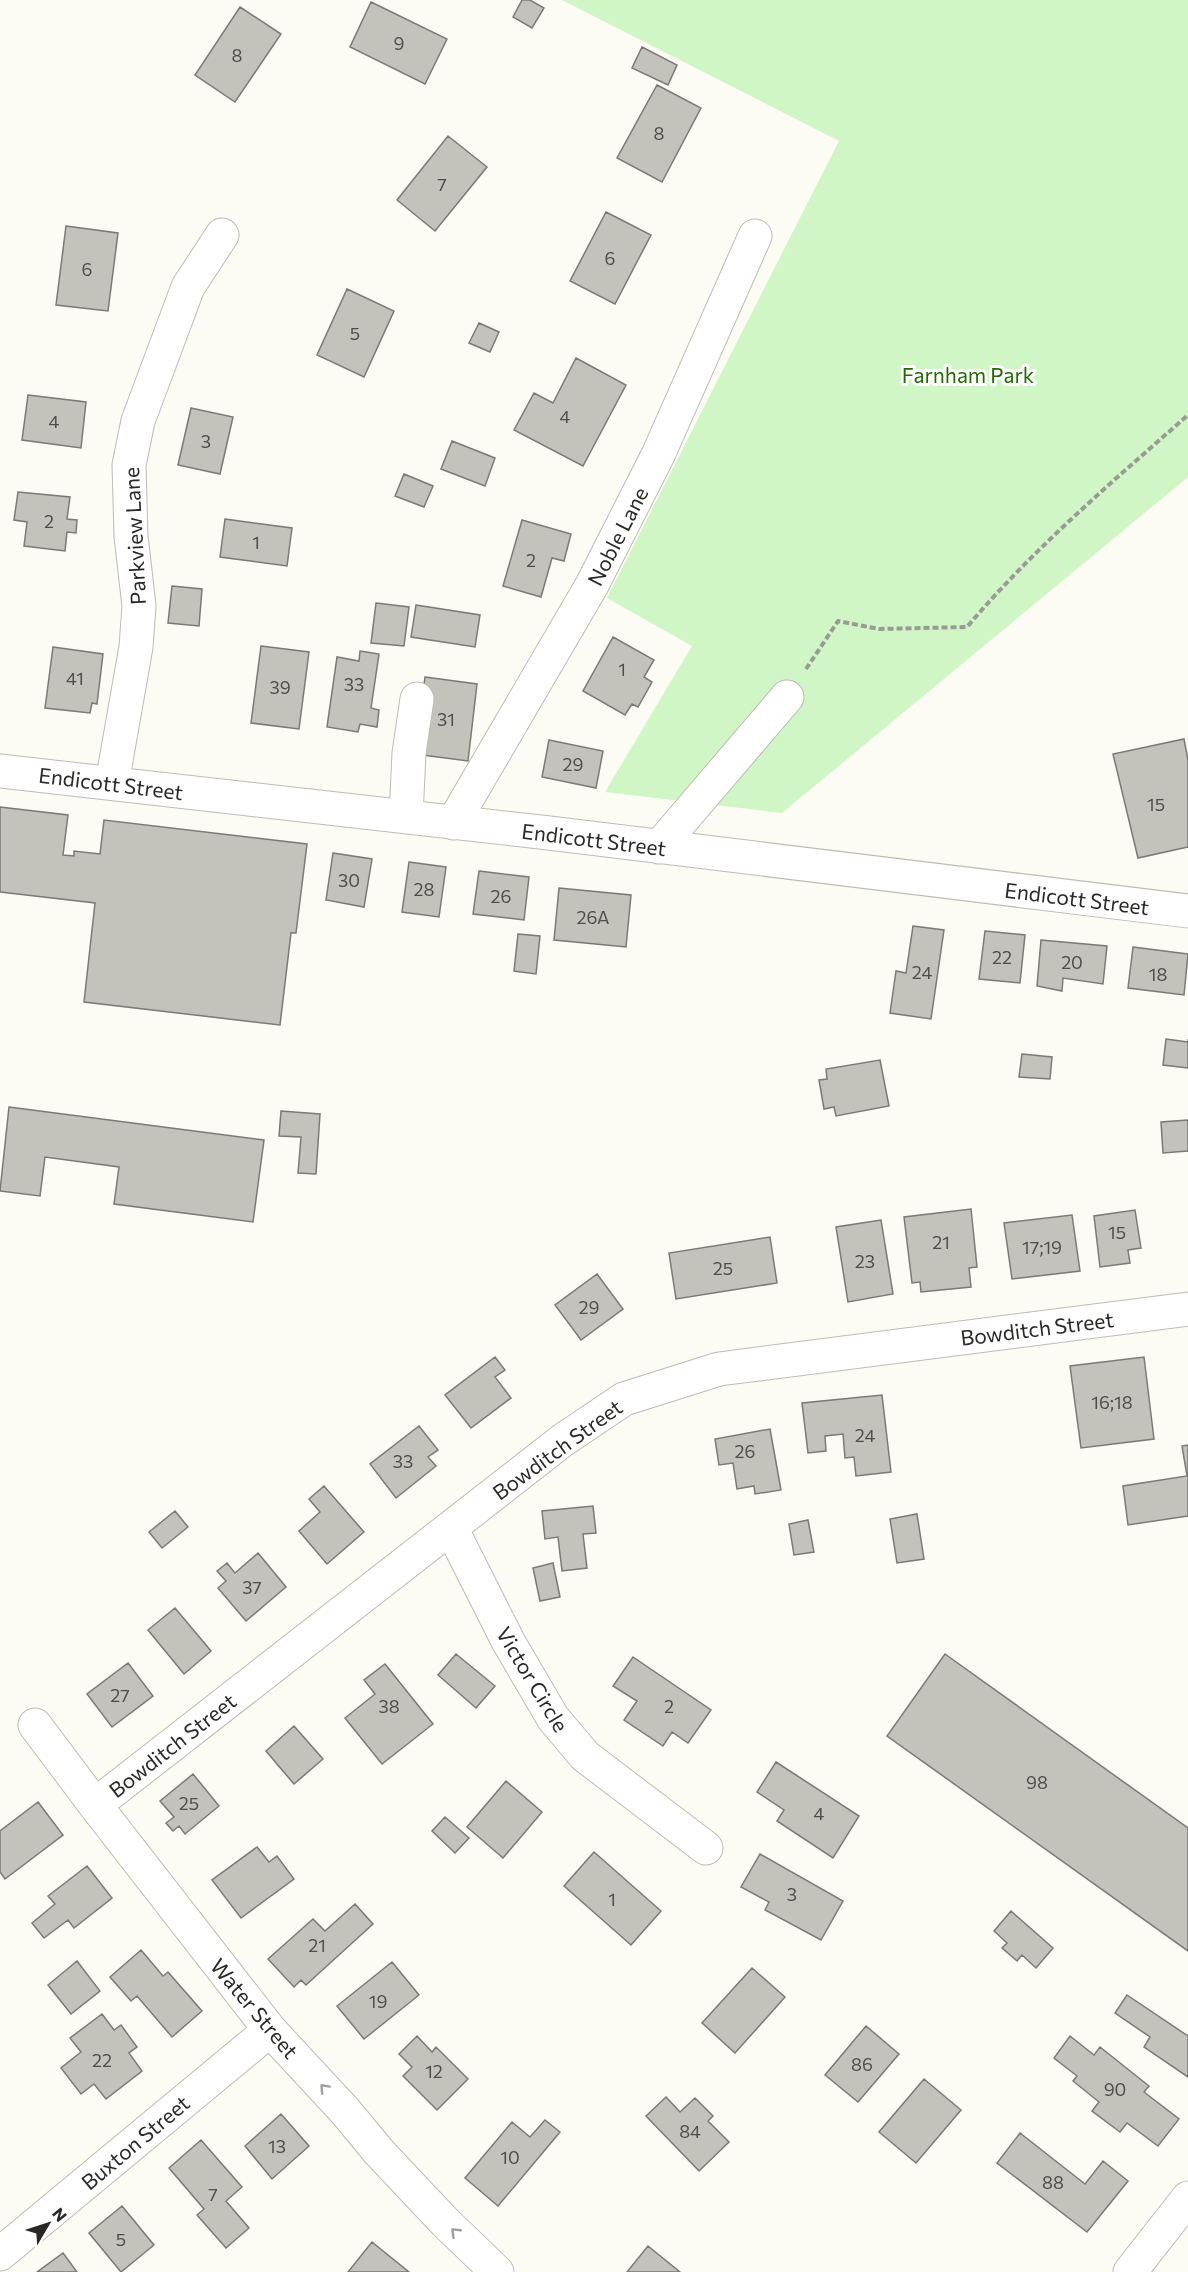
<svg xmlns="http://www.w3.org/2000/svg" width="1188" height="2272" font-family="Commissioner,sans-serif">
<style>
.green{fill:#cff6c4}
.building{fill:#c3c2bb;stroke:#7b7a74;stroke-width:1.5}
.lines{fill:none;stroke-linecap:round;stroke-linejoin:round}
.minor-casing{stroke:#bcbbb4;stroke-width:35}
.major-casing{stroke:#bcbbb4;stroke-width:35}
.path{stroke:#9b9a96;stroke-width:4;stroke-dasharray:6 3;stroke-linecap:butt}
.minor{stroke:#fff;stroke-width:33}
.major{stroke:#fff;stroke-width:33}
.oneway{stroke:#9f9e9d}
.labels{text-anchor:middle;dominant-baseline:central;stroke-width:6;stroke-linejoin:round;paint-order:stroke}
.number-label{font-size:18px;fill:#504e4b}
.park-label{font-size:21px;fill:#1f6a00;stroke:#fff}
.street-label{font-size:21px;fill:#292826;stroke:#fff}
</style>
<rect width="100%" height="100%" fill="#fcfbf4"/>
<!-- green -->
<path class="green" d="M562 0H1188V477L782 813 605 792 692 646 607 598 839 141Z"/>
<!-- building -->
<path class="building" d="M522 0H530L544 8 532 28 513 17Z
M371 2 447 39 425 84 350 47Z
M240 7 281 34 235 102 195 75Z
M642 47 677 65 668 85 632 68Z
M657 85 701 108 662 182 617 158Z
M448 136 487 167 435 231 397 200Z
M606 212 651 235 615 304 570 281Z
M66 226 118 233 108 311 56 305Z
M347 289 394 311 364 377 317 355Z
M479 323 499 332 490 352 469 343Z
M576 358 626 385 583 466 514 430 534 393 553 403Z
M28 395 86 402 81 448 22 440Z
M191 408 233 417 220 474 178 465Z
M452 441 495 458 485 486 441 469Z
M404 474 433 486 424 507 395 496Z
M18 492 70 497 67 519 77 520 76 533 67 532 65 551 24 546 27 522 14 520Z
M225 519 292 528 287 566 220 557Z
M522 520 571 534 564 561 552 558 541 597 503 586Z
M172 586 202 589 199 626 168 623Z
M376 603 409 607 404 646 371 643Z
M416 605 480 615 475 647 411 637Z
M613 637 654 660 644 677 652 682 638 707 632 704 625 715 583 691Z
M261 646 309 652 299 729 251 723Z
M53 647 103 654 97 704 92 703 90 713 45 708Z
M360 651 379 654 371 708 379 710 377 727 360 724 358 732 327 727 337 657 359 661Z
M425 677 477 684 468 761 415 754Z
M1184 739 1188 760V847L1138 858 1113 754Z
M549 740 603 751 596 788 542 777Z
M0 807 68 815 63 855 74 856V851L100 854 104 820 307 844 296 933H291L280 1025 84 1002 95 903 0 892Z
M333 853 372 859 364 907 326 900Z
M409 862 446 867 439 917 402 912Z
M479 871 529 877 524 920 473 914Z
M559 888 631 895 626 947 554 940Z
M913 926 944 930 931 1019 890 1013 896 971 906 973Z
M985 931 1025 935 1020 983 979 979Z
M518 934 540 936 536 974 514 971Z
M1041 940 1107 946 1103 984 1063 978 1062 991 1037 986Z
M1133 947 1188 954 1184 995 1128 988Z
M1166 1039 1188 1042V1039V1068L1163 1065Z
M1022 1054 1052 1057 1050 1079 1019 1077Z
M880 1060 889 1106 836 1116 834 1107 824 1109 819 1080 827 1079 826 1069Z
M9 1107 264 1140 253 1222 114 1204 119 1167 45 1157 40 1196 0 1191Z
M281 1111 320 1114 316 1174 298 1173 301 1137 279 1136Z
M1188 1120V1151L1163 1153 1161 1122Z
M971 1209 977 1267 969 1268 971 1287 921 1292 920 1282 912 1283 904 1217Z
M1135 1210 1141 1248 1128 1250 1130 1263 1100 1267 1094 1216Z
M1072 1215 1080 1271 1012 1279 1004 1223Z
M881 1220 893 1294 848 1302 836 1227Z
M770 1237 777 1283 676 1299 669 1253Z
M597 1274 623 1309 581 1340 555 1305Z
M495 1357 505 1370 495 1377 511 1398 471 1428 445 1395Z
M1144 1357 1154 1439 1081 1448 1070 1366Z
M882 1395 891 1472 856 1476 854 1457 845 1458 843 1434 825 1436 826 1451 808 1453 802 1403Z
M419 1426 438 1450 428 1457 436 1466 396 1498 370 1464Z
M770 1429 781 1490 755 1494 754 1486 737 1489 733 1463 719 1465 715 1439Z
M1188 1445V1516L1128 1525 1123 1486 1187 1476 1182 1446Z
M324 1486 364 1532 327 1564 299 1531 320 1512 309 1499Z
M593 1506 596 1533 583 1534 587 1568 562 1571 558 1537 545 1539 542 1511Z
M175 1511 188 1527 162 1548 149 1532Z
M917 1514 924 1559 897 1563 890 1519Z
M808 1520 814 1552 794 1555 789 1524Z
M258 1553 286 1587 246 1621 218 1588 226 1581 217 1571 227 1563 235 1573Z
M553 1563 560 1597 540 1601 533 1568Z
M175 1608 211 1651 184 1674 148 1630Z
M456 1654 495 1686 476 1708 438 1675Z
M945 1654 1188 1828V1951L887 1736Z
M633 1657 711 1710 688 1743 672 1732 663 1746 624 1720 637 1701 613 1686Z
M128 1663 153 1696 112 1727 87 1694Z
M385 1664 433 1724 382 1764 345 1718 375 1694 364 1680Z
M294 1726 323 1759 294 1784 266 1751Z
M776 1762 859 1816 833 1858 777 1821 784 1810 757 1792Z
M193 1774 219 1806 185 1834 179 1826 173 1831 166 1823 174 1817 160 1801Z
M506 1781 542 1812 503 1858 467 1827Z
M38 1802 63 1835 5 1879 0 1872V1831Z
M445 1817 469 1838 455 1853 432 1831Z
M257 1847 269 1862 277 1856 294 1879 241 1918 212 1880Z
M594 1852 661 1911 631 1945 564 1886Z
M760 1854 843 1901 821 1940 765 1910 769 1902 741 1887Z
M87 1866 112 1898 74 1928 68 1920 44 1938 32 1923 55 1904 48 1896Z
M355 1904 373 1924 306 1985 301 1980 294 1987 268 1959 313 1919 325 1931Z
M1011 1911 1053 1948 1036 1968 1022 1955 1017 1961 1002 1948 1007 1943 994 1931Z
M141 1950 163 1976 168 1972 202 2011 172 2037 137 1996 131 2001 110 1977Z
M77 1961 100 1991 71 2014 48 1985Z
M392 1962 419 1995 364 2039 337 2006Z
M752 1968 785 1997 735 2053 702 2023Z
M1127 1995 1188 2036V2077L1144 2047 1150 2037 1115 2013Z
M102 2014 114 2030 121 2025 137 2047 129 2053 142 2071 106 2099 94 2084 81 2094 61 2068 81 2052 70 2038Z
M866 2026 899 2054 858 2102 825 2075Z
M417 2036 432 2052 436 2047 468 2079 437 2110 403 2076 412 2067 399 2054Z
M1070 2036 1094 2055 1100 2047 1149 2086 1144 2092 1179 2119 1158 2146 1127 2123 1120 2132 1092 2111 1099 2102 1073 2081 1077 2076 1054 2058Z
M924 2079 961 2110 916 2163 879 2132Z
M666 2097 680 2112 695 2098 713 2116 708 2121 729 2142 699 2171 646 2116Z
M281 2114 309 2146 272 2179 245 2146Z
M545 2120 560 2132 498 2206 465 2178 512 2122 530 2137Z
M1020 2133 1085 2184 1103 2161 1128 2181 1087 2232 997 2163Z
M201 2140 242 2187 226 2201 249 2228 226 2248 197 2215 204 2209 169 2168Z
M122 2206 154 2245 121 2272 89 2233Z
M372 2242 409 2272H348Z
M648 2246 680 2272H627Z
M63 2253 77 2272H37Z"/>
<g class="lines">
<!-- minor casing -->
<g class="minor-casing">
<path id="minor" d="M0 771 549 833 1188 911
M112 783 136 647 139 606 131 536 129 465 138 421 188 287 222 235
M406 817 409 753 417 699
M453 823 592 585 658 455 755 236
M659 847 787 697
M451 1528 508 1641 553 1718 585 1756 706 1848
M35 1725 95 1805 270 2030 346 2112 379 2152 445 2222 497 2272
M95 1805 563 1440 624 1399 719 1369 1188 1309
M0 2254 270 2030"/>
</g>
<!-- major casing -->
<g class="major-casing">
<path id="major" d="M1130 2272 1188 2198"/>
</g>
<!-- path -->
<path class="path" d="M806 669 838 621 879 629 967 627C1033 549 1112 482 1188 415"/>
<!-- minor -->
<use href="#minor" class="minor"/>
<!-- major -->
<use href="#major" class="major"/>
</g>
<!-- one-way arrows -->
<defs><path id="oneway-chevron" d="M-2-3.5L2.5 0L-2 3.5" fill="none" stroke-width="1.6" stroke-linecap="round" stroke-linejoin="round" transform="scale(1.5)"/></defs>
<g class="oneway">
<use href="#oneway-chevron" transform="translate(324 2088) rotate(-133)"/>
<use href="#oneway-chevron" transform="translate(455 2232) rotate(-136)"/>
</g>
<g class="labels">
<!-- number labels -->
<g class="number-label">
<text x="399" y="43">9</text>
<text x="237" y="55">8</text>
<text x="659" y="133">8</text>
<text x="442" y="184">7</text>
<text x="610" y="258">6</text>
<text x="87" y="269">6</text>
<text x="355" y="333">5</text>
<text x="565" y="416">4</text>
<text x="54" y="421">4</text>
<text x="206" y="441">3</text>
<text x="49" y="521">2</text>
<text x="256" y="542">1</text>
<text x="531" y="560">2</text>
<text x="622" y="669">1</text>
<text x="75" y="678">41</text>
<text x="354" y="684">33</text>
<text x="280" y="687">39</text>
<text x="446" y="719">31</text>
<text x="573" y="764">29</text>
<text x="1156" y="804">15</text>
<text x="349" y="880">30</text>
<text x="424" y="889">28</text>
<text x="501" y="896">26</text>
<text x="593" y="917">26A</text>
<text x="1002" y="957">22</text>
<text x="1072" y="962">20</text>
<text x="922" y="972">24</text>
<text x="1158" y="974">18</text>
<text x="1117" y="1232">15</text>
<text x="941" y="1242">21</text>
<text x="1042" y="1247">17;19</text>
<text x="865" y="1261">23</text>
<text x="723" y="1268">25</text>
<text x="589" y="1307">29</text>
<text x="1112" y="1402">16;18</text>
<text x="865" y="1435">24</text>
<text x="745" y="1451">26</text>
<text x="403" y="1461">33</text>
<text x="252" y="1587">37</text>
<text x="120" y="1695">27</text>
<text x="389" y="1706">38</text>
<text x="669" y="1706">2</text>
<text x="1037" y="1782">98</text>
<text x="189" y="1803">25</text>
<text x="819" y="1813">4</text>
<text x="792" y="1894">3</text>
<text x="612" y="1899">1</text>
<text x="317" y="1945">21</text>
<text x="378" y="2001">19</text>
<text x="102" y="2060">22</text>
<text x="862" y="2064">86</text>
<text x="434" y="2071">12</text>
<text x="1115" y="2089">90</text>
<text x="690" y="2131">84</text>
<text x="277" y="2146">13</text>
<text x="510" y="2157">10</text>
<text x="1053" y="2182">88</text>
<text x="213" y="2194">7</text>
<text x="121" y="2239">5</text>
</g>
<!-- park labels -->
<g class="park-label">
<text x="968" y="374">Farnham Park</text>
</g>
<!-- street labels -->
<g class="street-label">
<text transform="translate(134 536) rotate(-93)">Parkview Lane</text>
<text transform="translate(617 536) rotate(-63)">Noble Lane</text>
<text transform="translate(111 783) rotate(7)">Endicott Street</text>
<text transform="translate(594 839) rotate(7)">Endicott Street</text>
<text transform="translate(1077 898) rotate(7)">Endicott Street</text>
<text transform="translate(1037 1328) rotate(-7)">Bowditch Street</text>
<text transform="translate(557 1449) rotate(-36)">Bowditch Street</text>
<text transform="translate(533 1679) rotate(59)">Victor Circle</text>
<text transform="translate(172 1745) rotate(-38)">Bowditch Street</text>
<text transform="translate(255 2008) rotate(50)">Water Street</text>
<text transform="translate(135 2142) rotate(-40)">Buxton Street</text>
</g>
</g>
<!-- north arrow -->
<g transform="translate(48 2224) rotate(51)" stroke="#ffffff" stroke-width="4.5" paint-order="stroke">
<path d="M0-4.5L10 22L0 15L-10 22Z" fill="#292826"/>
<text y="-9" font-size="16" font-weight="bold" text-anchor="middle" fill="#292826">N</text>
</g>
</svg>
